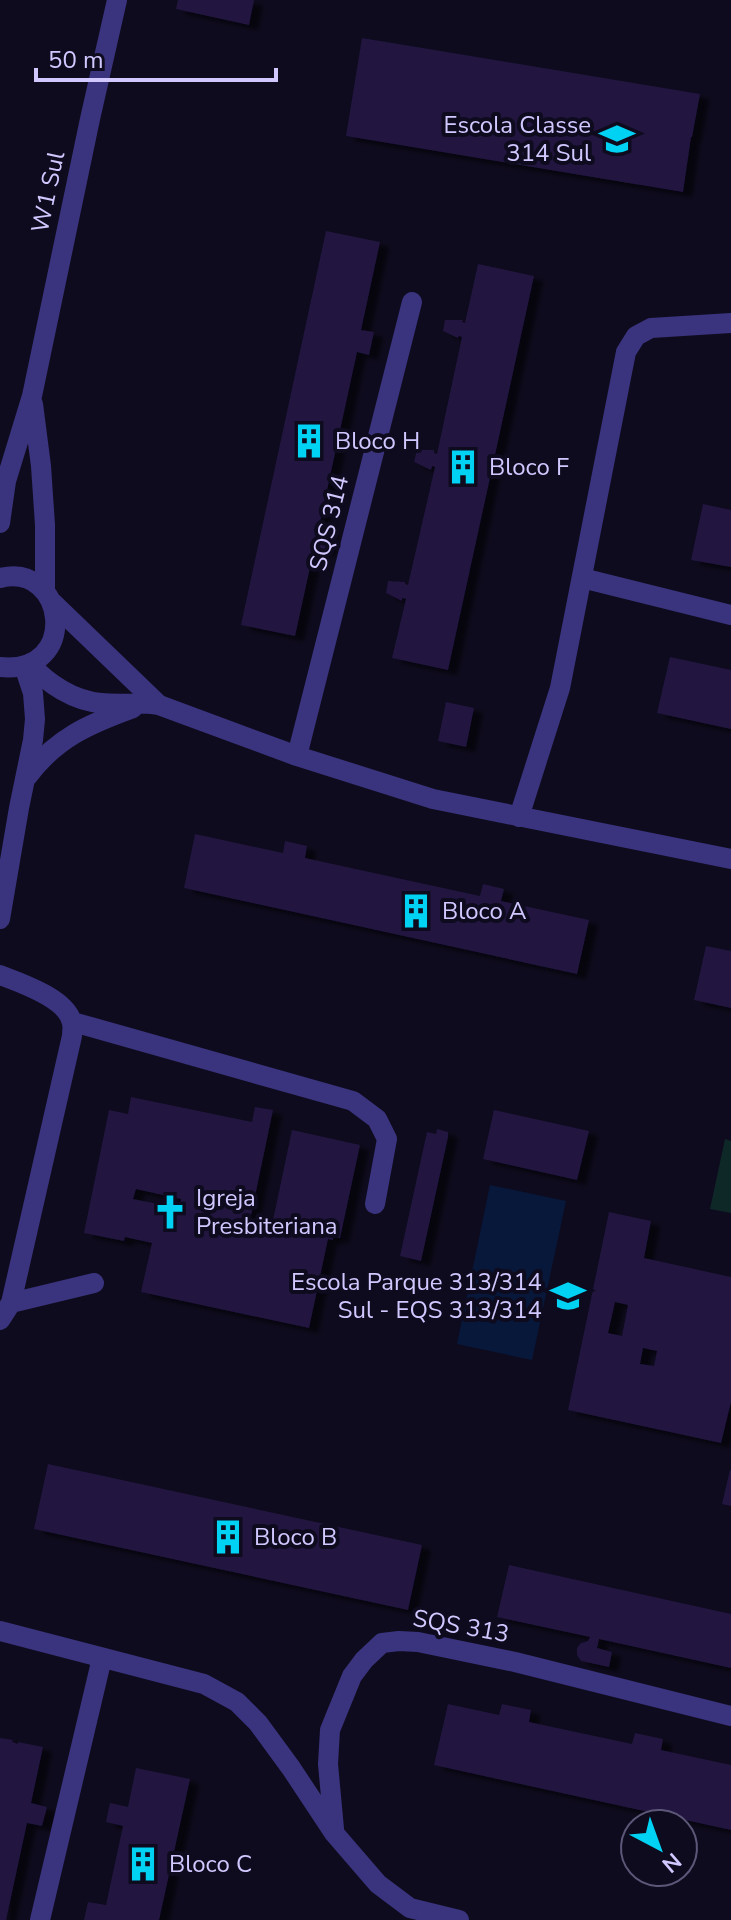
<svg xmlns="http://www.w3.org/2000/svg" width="731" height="1920" font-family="'Nunito Sans',sans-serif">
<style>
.green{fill:#0e2828}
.water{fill:#07183b}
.building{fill:#20163f;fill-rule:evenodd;filter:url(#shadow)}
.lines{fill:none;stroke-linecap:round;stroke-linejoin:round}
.minor{stroke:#3a347f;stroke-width:20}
.labels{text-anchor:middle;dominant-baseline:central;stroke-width:8;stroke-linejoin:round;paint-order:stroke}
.poi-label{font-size:24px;fill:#d0c8ff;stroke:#0f0b1e;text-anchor:start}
.street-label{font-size:24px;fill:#d0c8ff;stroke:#0f0b1e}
</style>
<defs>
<filter id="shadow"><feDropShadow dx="9" dy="5" stdDeviation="2" flood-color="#0009"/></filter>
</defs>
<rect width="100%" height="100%" fill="#0f0b1e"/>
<!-- green -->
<path class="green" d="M725 1139 731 1141V1213L710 1209Z"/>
<!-- water -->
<path class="water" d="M490 1185 566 1201 532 1360 457 1344Z"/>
<!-- building -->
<path class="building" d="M178 0H254L249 25 176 9Z
M362 38 700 94 692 137H691L683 192 346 136Z
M326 231 380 242 361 330 374 332 369 355 357 352 319 527 331 529 326 552 314 549 295 636 241 625Z
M478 264 534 276 448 670 392 658 406 599 402 598V601L386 593 388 581 405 582V584L408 585 435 467 432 466 431 470 414 462 417 450H434V453L437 454 462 337 459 336 458 338 443 331 445 320H463L462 322 465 323Z
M703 504 731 510V567L691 560Z
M670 657 731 670V729L657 713Z
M446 702 474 708 466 747 438 741Z
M195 834 283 853 285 841 307 846 305 858 480 896 483 884 504 889 501 901 589 920 577 974 184 888Z
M706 946 731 951V1008L694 1000Z
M131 1097 252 1122 255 1107 273 1110 250 1220 272 1225 292 1130 360 1145 340 1238 333 1237V1240L328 1239 309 1328 141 1292 152 1243 125 1237 124 1241 84 1233 109 1110 128 1114ZM136 1189 181 1199 180 1205 178 1208 133 1199Z
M494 1110 589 1131 577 1180 483 1159Z
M437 1129 448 1132V1137L421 1261 400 1256 427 1132 436 1134Z
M609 1212 651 1221 644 1258 731 1277V1402L721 1443 568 1410ZM615 1302 628 1305 622 1336 608 1333ZM643 1348 657 1351 654 1366 640 1364Z
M48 1464 422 1545 408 1610 34 1529Z
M730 1470H731V1506L722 1504Z
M509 1565 731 1614V1668L599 1639 597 1648 612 1652 609 1667 581 1661 577 1655V1648L581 1643 588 1641 590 1637 497 1617Z
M448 1704 499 1715 502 1704 531 1710 529 1722 632 1744 635 1733 663 1739 661 1750 731 1765V1830L434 1765Z
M0 1738 13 1740 12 1742 18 1744V1742L43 1747 31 1803 47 1807 42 1826 27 1823 6 1920H0Z
M136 1768 190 1779 159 1920H84L88 1902 106 1905 123 1826 106 1822 110 1803 128 1807Z"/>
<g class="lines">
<!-- minor -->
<path class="minor" d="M33 404 41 466 45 525V592
M0 523 6 481 32 396 90 119 117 0
M0 578C66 561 81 675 0 667
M582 578 731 615
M52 602 159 705
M30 664C48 684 74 701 101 703 120 705 140 702 159 705L297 756 433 799 731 859
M297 756 412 302
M27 777C56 738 89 724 133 708
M519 817 560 688 626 352 636 336 651 328 731 323
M0 919 19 808 33 740 35 719 33 693 24 666
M0 975C21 983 68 999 72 1023 73 1028 72 1032 72 1036L11 1303 0 1320
M73 1022 353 1101 377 1119 387 1139 375 1204
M11 1303 94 1283
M0 1631 204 1684 237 1702 258 1723 291 1768 334 1833 378 1884 410 1908 459 1920
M334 1829 328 1764 330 1730 352 1676 364 1660 382 1643 399 1641 418 1642 515 1662 731 1716
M40 1920 102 1658"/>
</g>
<!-- icons -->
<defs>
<g id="school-bare" transform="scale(2.76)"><path d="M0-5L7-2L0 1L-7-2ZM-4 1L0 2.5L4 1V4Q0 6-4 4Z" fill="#00d2f3" stroke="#0f0b1e" stroke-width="2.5" paint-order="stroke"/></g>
<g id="building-bare" transform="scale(2.76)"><path d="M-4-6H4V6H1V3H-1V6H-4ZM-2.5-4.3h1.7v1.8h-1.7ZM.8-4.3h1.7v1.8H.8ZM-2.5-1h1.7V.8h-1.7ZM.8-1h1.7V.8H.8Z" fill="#00d2f3" stroke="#0f0b1e" stroke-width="2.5" paint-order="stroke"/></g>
<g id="church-bare" transform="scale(2.76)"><path d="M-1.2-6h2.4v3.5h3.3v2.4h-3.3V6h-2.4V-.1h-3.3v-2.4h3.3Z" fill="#00d2f3" stroke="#0f0b1e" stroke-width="2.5" paint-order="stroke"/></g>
</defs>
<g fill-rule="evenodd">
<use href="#school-bare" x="617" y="139"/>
<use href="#building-bare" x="309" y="441"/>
<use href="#building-bare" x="463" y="467"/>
<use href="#building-bare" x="416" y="911"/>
<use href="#church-bare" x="170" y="1212"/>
<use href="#school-bare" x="568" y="1296"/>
<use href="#building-bare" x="228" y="1537"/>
<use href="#building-bare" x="143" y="1864"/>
</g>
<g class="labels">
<!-- poi labels -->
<g class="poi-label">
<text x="591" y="125" text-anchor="end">Escola Classe<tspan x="591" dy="28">314 Sul</tspan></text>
<text x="335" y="441">Bloco H</text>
<text x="489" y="467">Bloco F</text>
<text x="442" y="911">Bloco A</text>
<text x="196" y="1198">Igreja<tspan x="196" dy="28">Presbiteriana</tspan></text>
<text x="542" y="1282" text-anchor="end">Escola Parque 313/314<tspan x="542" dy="28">Sul - EQS 313/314</tspan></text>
<text x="254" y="1537">Bloco B</text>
<text x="169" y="1864">Bloco C</text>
</g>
<!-- street labels -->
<g class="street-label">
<text transform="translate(48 192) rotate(-78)">W1 Sul</text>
<text transform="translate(329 523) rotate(-76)">SQS 314</text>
<text transform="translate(461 1626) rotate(10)">SQS 313</text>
</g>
</g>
<!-- north arrow -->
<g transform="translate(659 1848) rotate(139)"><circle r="38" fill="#0f0b1e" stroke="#5c5778" stroke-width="2"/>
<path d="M0-6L14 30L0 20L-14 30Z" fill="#00d2f3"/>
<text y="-12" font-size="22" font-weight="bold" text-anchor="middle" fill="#d0c8ff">N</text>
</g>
<!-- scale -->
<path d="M36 68v12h240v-12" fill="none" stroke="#d0c8ff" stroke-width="4"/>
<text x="48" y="68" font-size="24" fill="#d0c8ff" stroke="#0f0b1e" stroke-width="6" paint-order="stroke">50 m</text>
</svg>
